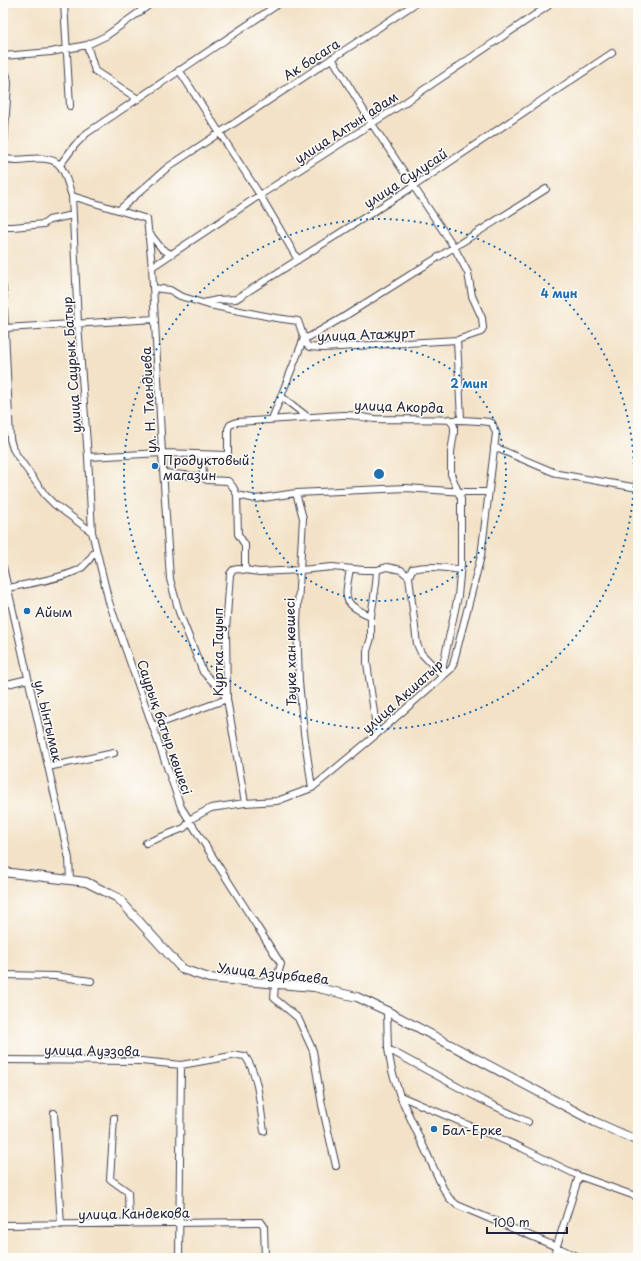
<svg xmlns="http://www.w3.org/2000/svg" width="641" height="1261" font-family="'Playpen Sans',sans-serif">
<style>
.lines{fill:none;stroke-linecap:round;stroke-linejoin:round}
.minor-casing{stroke:#413f50;stroke-width:8}
.major-casing{stroke:#413f50;stroke-width:10}
.minor{stroke:#fff;stroke-width:6}
.major{stroke:#fff;stroke-width:8}
.ring{fill:none;stroke:#1f6fb2;stroke-width:2;stroke-dasharray:2 4}
.poi-dot{fill:#1f6fb2;stroke:#fdfcf7;stroke-width:1.5}
.labels{text-anchor:middle;dominant-baseline:central;stroke-width:3;stroke-linejoin:round;paint-order:stroke}
.street-label{font-size:13px;fill:#22223b;stroke:#fdfcf7}
.poi-label{font-size:13px;fill:#22223b;stroke:#fdfcf7;text-anchor:start}
.centre{fill:#1f6fb2;stroke:#fdfcf7;stroke-width:2}
.ring-label{font-size:12px;text-anchor:middle;font-weight:bold;fill:#1f6fb2;stroke:#fdfcf7;stroke-width:3;stroke-linejoin:round;paint-order:stroke}
</style>
<rect width="100%" height="100%" fill="#fdfcf7"/>
<filter id="ink" filterUnits="userSpaceOnUse"><feTurbulence type="fractalNoise" baseFrequency=".025" numOctaves="2"/><feDisplacementMap in="SourceGraphic" scale="8" xChannelSelector="R" yChannelSelector="G"/><feConvolveMatrix kernelMatrix="1 2 1 2 8 2 1 2 1" color-interpolation-filters="sRGB"/></filter>
<filter id="wash" filterUnits="userSpaceOnUse"><feTurbulence type="fractalNoise" baseFrequency=".012" numOctaves="4" result="noise"/><feDisplacementMap in="SourceGraphic" scale="16" xChannelSelector="R" yChannelSelector="G"/><feGaussianBlur stdDeviation="0.9" result="paint"/><feColorMatrix in="noise" values="0 0 0 0 0 0 0 0 0 0 0 0 0 0 0 0 0 1.4 0 .05"/><feComposite in="paint" operator="in"/></filter>
<g filter="url(#wash)">
<rect width="100%" height="100%" fill="#f3e2c7"/>
</g>
<g filter="url(#ink)">
<g class="lines">
<!-- minor casing -->
<g class="minor-casing">
<path id="minor" d="M64 3 70 106
M87 45 95 71 138 99
M3 56 51 52 87 45 106 36 152 3
M3 67 7 76 8 83 3 159
M179 70 260 195 298 260
M3 158C12 161 20 160 29 159 64 156 62 167 72 196L147 219 152 267 162 453 170 579 179 612 203 672 221 690 227 699 153 726
M60 165 75 145 87 133 280 3
M72 196 78 324 88 457 92 532
M119 210 168 167 416 3
M3 227H13L44 224 49 220 73 215
M150 234 162 249 171 254
M152 267 260 195 401 105 548 6 549 3
M3 287 10 439 13 449 18 457 45 495 54 504 92 532 109 602 181 807 281 964 275 984 274 998 298 1018 313 1051 322 1105 336 1166
M153 288 170 290 180 296 209 305 276 318 298 321 306 344 309 347 323 348 457 340 481 332 483 328 482 318 472 296 468 273 454 247 372 124 332 58
M203 303 217 300 236 299 414 186 612 53
M5 328 155 319
M457 340 461 419
M282 397 309 418
M272 419 304 338 309 337 342 318 546 189
M494 447 558 474 638 488
M202 455 203 477
M88 457 162 453 228 455V429L230 425 237 422 342 415C355 414 363 418 375 419 413 420 451 418 489 422L492 423 496 433 481 556 453 665 451 669 377 734 312 788 277 801 245 803 211 808 189 820 187 825 184 828 146 843
M164 473 203 477 207 480 228 481 233 487 237 495 256 499 296 493 406 488 464 492H488
M296 493 303 518 297 622 299 682 304 733 312 788
M237 495 238 534 245 545V570
M3 567 69 859 70 880
M350 569C345 598 341 604 371 616
M377 570 376 584 371 616V638L367 651V663L377 734
M409 577 412 569C428 565 444 567 460 570
M8 588C26 584 65 578 80 569 87 564 91 557 96 550
M443 676V665L458 596 461 564V499L451 474V452L454 433V426L449 419
M3 685 28 679
M48 767 114 753
M245 803 227 699 226 630 230 574 233 570 238 569 259 572 301 570 332 567 364 570H377L387 567 401 570 409 577 417 644 421 653 443 676
M3 975 55 976 91 981
M387 1011 388 1049 482 1100 528 1122
M388 1049 392 1071 400 1096 443 1188 449 1198 457 1205 557 1247 580 1258
M3 1060 141 1061 181 1065 237 1055 245 1056C259 1075 260 1108 264 1131
M400 1096 522 1148 579 1176 638 1197
M54 1113 61 1225
M114 1118 110 1179 128 1192 129 1224
M3 1225 256 1222H261L264 1226 265 1258
M179 1258 181 1065
M553 1258 579 1176"/>
</g>
<!-- major casing -->
<g class="major-casing">
<path id="major" d="M3 872 86 882 118 898 182 969 209 978 314 987 357 997 387 1011 595 1122 638 1141"/>
</g>
<!-- minor -->
<use href="#minor" class="minor"/>
<!-- major -->
<use href="#major" class="major"/>
</g>
</g>
<!-- distance rings -->
<g class="ring">
<circle cx="379" cy="474" r="127"/>
<circle cx="379" cy="474" r="255"/>
</g>
<!-- markers -->
<g class="poi-dot">
<circle cx="155" cy="466" r="4"/>
<circle cx="27" cy="611" r="4"/>
<circle cx="434" cy="1129" r="4"/>
</g>
<g class="labels">
<!-- street labels -->
<g class="street-label">
<text transform="translate(311 59) rotate(-33)">Ак босага</text>
<text transform="translate(346 127) rotate(-33)">улица Алтын адам</text>
<text transform="translate(405 178) rotate(-33)">улица Сулусай</text>
<text transform="translate(366 334) rotate(-2)">улица Атажурт</text>
<text transform="translate(71 365) rotate(-94)">улица Саурык Батыр</text>
<text transform="translate(148 400) rotate(-93)">ул. Н. Тлендиева</text>
<text transform="translate(399 406) rotate(2)">улица Акорда</text>
<text transform="translate(217 652) rotate(-90)">Куртка Тауып</text>
<text transform="translate(290 652) rotate(-91)">Тәуке хан көшесі</text>
<text transform="translate(402 696) rotate(-42)">улица Акшатыр</text>
<text transform="translate(49 721) rotate(77)">ул. Ынтымак</text>
<text transform="translate(165 727) rotate(71)">Саурық батыр көшесі</text>
<text transform="translate(273 973) rotate(6)">Улица Азирбаева</text>
<text transform="translate(92 1050) rotate(1)">улица Ауэзова</text>
<text transform="translate(134 1213) rotate(-1)">улица Кандекова</text>
</g>
<!-- poi labels -->
<g class="poi-label">
<text x="163" y="459">Продуктовый<tspan x="163" dy="15">магазин</tspan></text>
<text x="35" y="611">Айым</text>
<text x="442" y="1129">Бал-Ерке</text>
</g>
</g>
<circle cx="379" cy="474" r="6" class="centre"/>
<g class="ring-label">
<text x="559" y="298">4 мин</text>
<text x="469" y="388">2 мин</text>
</g>
<!-- margin -->
<rect width="641" height="1261" fill="none" stroke="#fdfcf7" stroke-width="16"/>
<!-- scale -->
<path d="M487 1227v6h80v-6" fill="none" stroke="#22223b" stroke-width="2"/>
<text x="493" y="1227" font-size="12" fill="#22223b" stroke="#fdfcf7" stroke-width="3" paint-order="stroke">100 m</text>
</svg>
